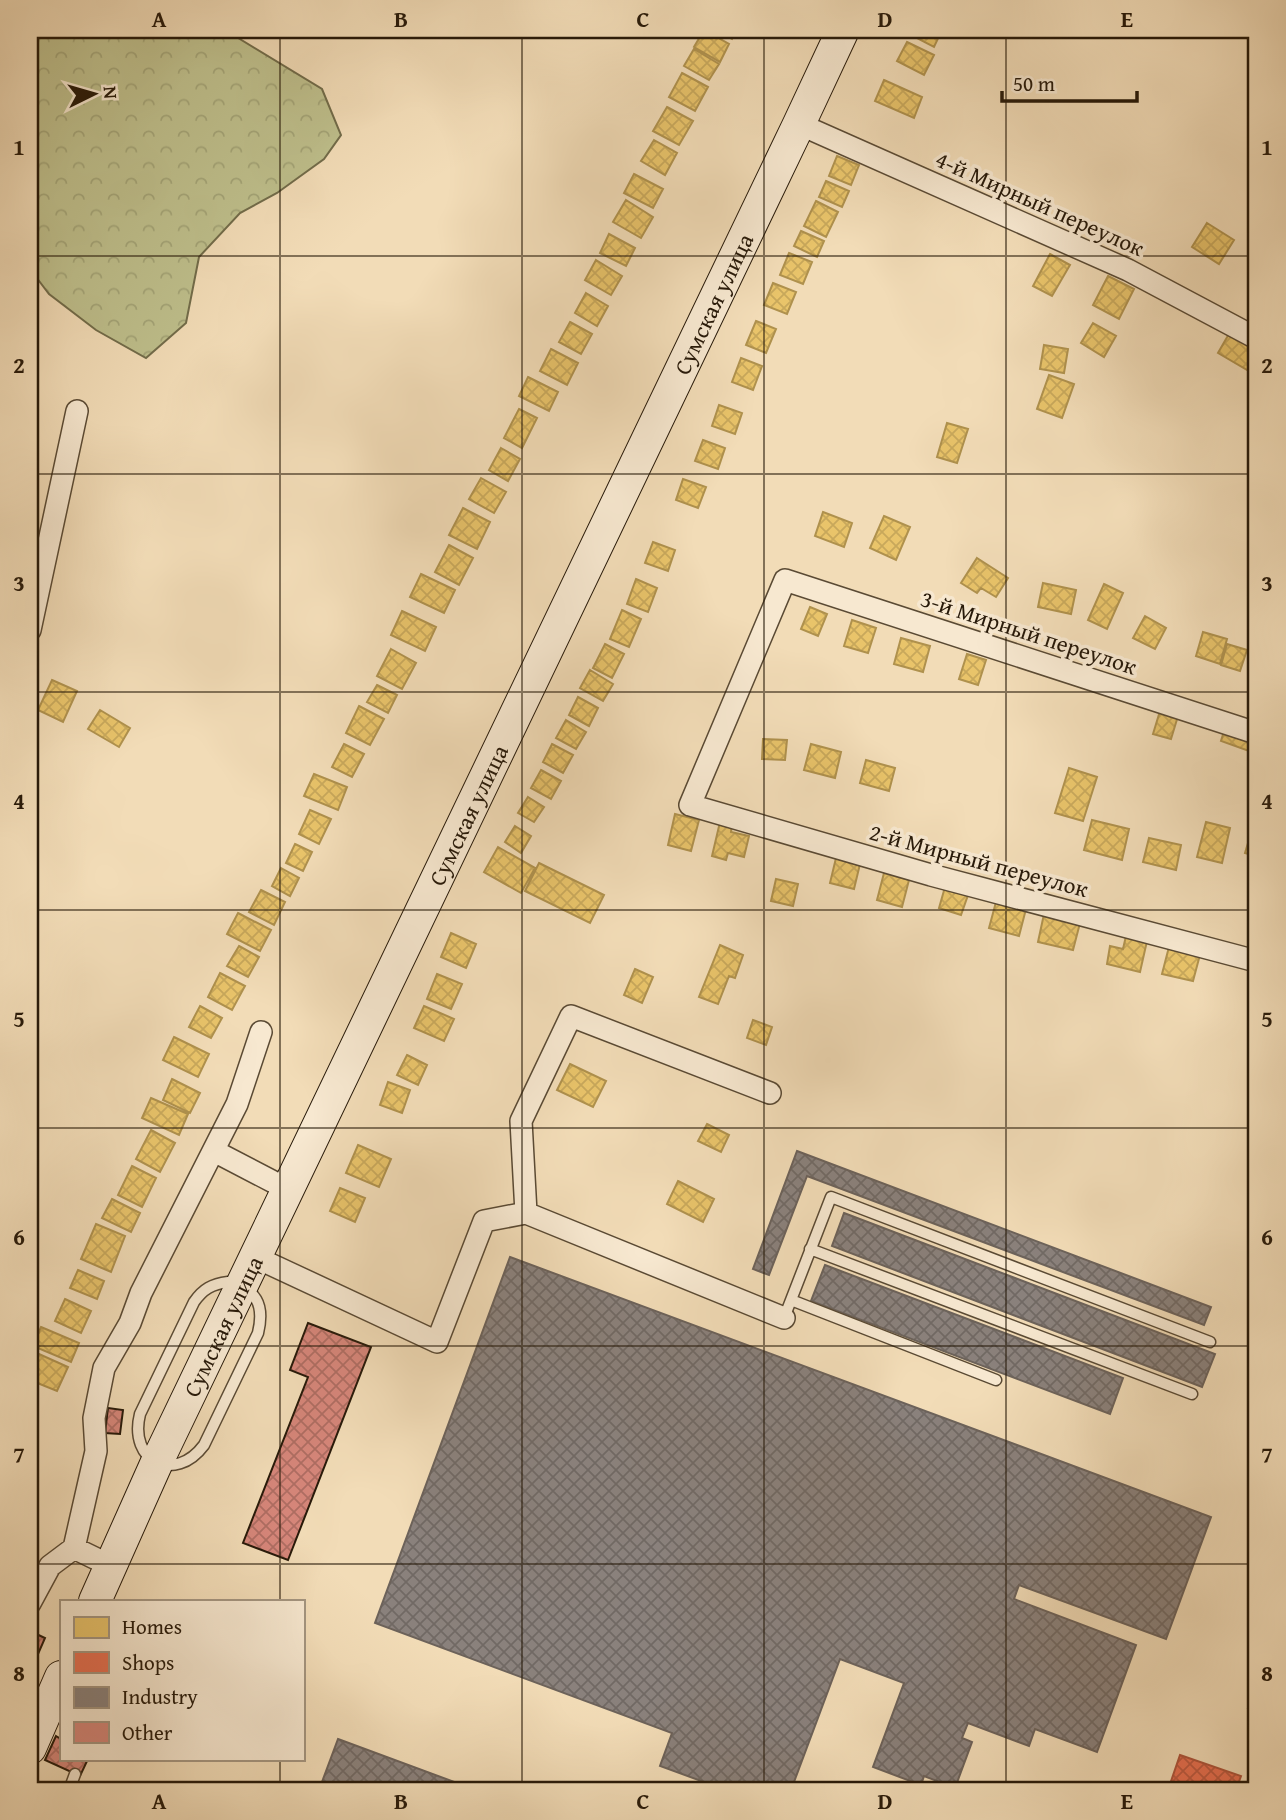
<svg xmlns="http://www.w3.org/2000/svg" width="1286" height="1820" font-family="'Gentium Book Plus',serif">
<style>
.forest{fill:url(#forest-crowns);stroke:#726c4a;stroke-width:2}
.homes{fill:url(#homes-cross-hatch);stroke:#af914d;stroke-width:2}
.shops{fill:url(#shops-cross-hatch);stroke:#ad553b;stroke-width:2}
.industry{fill:url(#industry-cross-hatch);stroke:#6c625a;stroke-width:2}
.building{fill:url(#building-cross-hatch);stroke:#271909;stroke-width:2}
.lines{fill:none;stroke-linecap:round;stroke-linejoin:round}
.service-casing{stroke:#5a4a34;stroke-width:13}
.minor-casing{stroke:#5a4a34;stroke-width:24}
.secondary-casing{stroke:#271909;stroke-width:34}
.service{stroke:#f7e8d0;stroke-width:10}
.minor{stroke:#f7e8d0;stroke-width:21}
.secondary{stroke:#f7e8d0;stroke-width:32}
.grid{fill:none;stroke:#271909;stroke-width:2;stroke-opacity:0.55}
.labels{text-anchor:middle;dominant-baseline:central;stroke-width:7;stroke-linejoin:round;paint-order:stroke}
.street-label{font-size:23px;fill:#271909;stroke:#f7e8d0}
.neatline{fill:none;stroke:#271909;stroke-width:2.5}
.grid-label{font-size:23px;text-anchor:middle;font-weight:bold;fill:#271909}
</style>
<defs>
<pattern id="forest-crowns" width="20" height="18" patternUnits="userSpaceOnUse" patternTransform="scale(1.75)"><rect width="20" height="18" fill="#bebf8c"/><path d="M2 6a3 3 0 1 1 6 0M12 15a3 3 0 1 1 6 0" fill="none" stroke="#a3a477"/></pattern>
<pattern id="homes-cross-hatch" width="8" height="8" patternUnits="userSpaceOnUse" patternTransform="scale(1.75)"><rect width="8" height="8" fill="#e9c46a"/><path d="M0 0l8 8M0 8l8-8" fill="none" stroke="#c8a85b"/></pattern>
<pattern id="shops-cross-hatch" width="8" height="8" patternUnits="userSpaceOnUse" patternTransform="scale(1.75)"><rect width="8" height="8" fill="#e76f51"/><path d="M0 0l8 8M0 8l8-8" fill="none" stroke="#bb5a41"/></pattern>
<pattern id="industry-cross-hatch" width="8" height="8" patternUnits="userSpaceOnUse" patternTransform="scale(1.75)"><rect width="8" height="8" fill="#8a817c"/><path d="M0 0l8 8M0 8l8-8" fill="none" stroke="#716964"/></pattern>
<pattern id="building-cross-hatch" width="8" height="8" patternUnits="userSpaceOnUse" patternTransform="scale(1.75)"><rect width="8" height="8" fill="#d6867a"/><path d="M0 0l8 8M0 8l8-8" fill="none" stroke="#ae6d62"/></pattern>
</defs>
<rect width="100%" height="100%" fill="#f2dcb7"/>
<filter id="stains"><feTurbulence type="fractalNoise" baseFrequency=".00286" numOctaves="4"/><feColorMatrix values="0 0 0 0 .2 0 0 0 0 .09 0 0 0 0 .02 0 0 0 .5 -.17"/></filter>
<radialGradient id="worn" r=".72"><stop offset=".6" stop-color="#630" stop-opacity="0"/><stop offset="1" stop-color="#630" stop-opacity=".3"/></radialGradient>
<!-- forest -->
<path class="forest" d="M30 30H225L322 89 341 135 324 159 277 193 240 213 199 257 186 323 146 358 96 330 49 294 30 269Z"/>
<!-- homes -->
<path class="homes" d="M704 30 729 44 720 62 694 47Z
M716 30H737L732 39Z
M909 30H942L934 47 907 33Z
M907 42 934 55 924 75 897 61Z
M694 49 719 64 709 80 684 66Z
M682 73 708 87 695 111 669 97Z
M884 80 922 97 914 118 875 101Z
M667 107 693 121 679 145 653 131Z
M654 140 677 153 665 175 641 161Z
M837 156 859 165 851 185 829 176Z
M634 174 663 189 653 208 624 193Z
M826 181 849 191 842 207 819 197Z
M626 200 653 217 641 238 613 222Z
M816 201 838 212 826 237 804 226Z
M1207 223 1234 240 1219 264 1192 247Z
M801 231 824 241 817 257 794 246Z
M609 234 635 248 626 266 600 253Z
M789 253 812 262 803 284 780 275Z
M1050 254 1070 265 1052 296 1033 286Z
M596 260 622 276 611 295 585 280Z
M1256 268V284L1249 279Z
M1108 276 1134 289 1119 319 1093 305Z
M773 283 796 292 787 314 764 305Z
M586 293 608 306 597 326 575 313Z
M756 321 776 329 766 353 746 345Z
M570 322 592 334 581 354 559 342Z
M1093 323 1116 336 1104 357 1081 343Z
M1230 332 1256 347V358L1249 371 1218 353Z
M1044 345 1068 349 1064 373 1040 369Z
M551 349 578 363 567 385 540 371Z
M741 358 762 366 753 390 732 382Z
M1049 375 1074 384 1062 418 1037 409Z
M528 377 558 392 549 411 519 396Z
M719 405 742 413 735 434 712 426Z
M519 409 537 418 522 448 504 438Z
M947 423 968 429 957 463 937 457Z
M703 440 725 448 718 469 695 461Z
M501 448 520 459 508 481 489 470Z
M481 478 506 492 494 513 469 499Z
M683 479 706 487 698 508 676 500Z
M463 508 490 522 477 549 449 535Z
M823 512 852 523 844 547 815 536Z
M884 516 910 527 896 560 870 548Z
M653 542 675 550 668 571 645 563Z
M449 545 473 558 459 585 435 572Z
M977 558 1008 578 996 597 981 588 977 593 961 583Z
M421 574 455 590 444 613 410 597Z
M636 579 657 588 648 612 627 604Z
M1043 583 1076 590 1071 614 1038 607Z
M1104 584 1123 593 1107 629 1088 620Z
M810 607 827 614 818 636 801 629Z
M622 610 641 619 629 647 610 639Z
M402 611 436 627 425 651 391 635Z
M1145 616 1166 628 1155 649 1133 638Z
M852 620 876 628 868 653 844 646Z
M1203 632 1227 639 1220 664 1196 656Z
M901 638 930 646 923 672 894 664Z
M605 644 624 654 612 678 593 668Z
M1227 644 1247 650 1240 671 1221 665Z
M391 649 416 663 402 689 377 676Z
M967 654 986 660 978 685 959 679Z
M590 670 613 684 603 701 580 688Z
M52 680 77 691 63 722 38 710Z
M377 685 397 695 388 713 367 702Z
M578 697 598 708 589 726 569 715Z
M359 706 384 719 370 745 346 733Z
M100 710 130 728 119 747 88 729Z
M1160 711 1178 716 1171 739 1153 734Z
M566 720 586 732 576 749 556 738Z
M1226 725 1255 734 1249 751 1221 741Z
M763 739 787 740 785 760 762 759Z
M344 744 364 754 352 777 332 767Z
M552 744 573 755 563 773 543 762Z
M811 744 841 752 835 778 804 770Z
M866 760 895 768 889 791 860 783Z
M1069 768 1097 777 1083 821 1055 813Z
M541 770 561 781 551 799 531 788Z
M314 774 347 787 338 810 304 796Z
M528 797 544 807 534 822 518 813Z
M310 810 331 819 319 844 299 834Z
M675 814 699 820 691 851 668 845Z
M1092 820 1129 829 1122 860 1084 850Z
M720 822 732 825 731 832 749 836 744 857 728 853 726 860 712 856Z
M1206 822 1230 828 1222 863 1197 857Z
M515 826 531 836 521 853 505 842Z
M1251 833 1256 834V856L1245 853Z
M1149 838 1181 845 1176 870 1143 862Z
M295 844 312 852 303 871 286 863Z
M498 847 535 868 521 893 484 872Z
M836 858 860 864 854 889 830 883Z
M539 863 604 895 590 923 525 891Z
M281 868 299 878 290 896 272 886Z
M884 873 909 880 902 907 877 900Z
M776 879 798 884 793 906 771 901Z
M945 887 968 895 961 915 939 908Z
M261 890 285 902 274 925 249 912Z
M996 902 1026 909 1019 936 989 928Z
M238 913 271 930 260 951 227 934Z
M1044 914 1080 923 1073 950 1038 942Z
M451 933 476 944 466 968 441 957Z
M1126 936 1147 941 1140 972 1107 964 1110 946 1123 949Z
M1170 943 1201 951 1193 981 1162 974Z
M720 945 743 955 735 978 729 976 718 1004 699 997Z
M239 946 259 957 248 977 227 966Z
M635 969 653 977 642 1003 624 995Z
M220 973 245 986 232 1010 208 997Z
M437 974 462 984 451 1009 427 999Z
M200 1006 222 1018 211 1038 189 1027Z
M424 1006 454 1019 444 1041 414 1028Z
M753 1020 772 1027 766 1045 747 1038Z
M174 1037 209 1054 198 1077 163 1060Z
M407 1055 427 1065 418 1085 397 1075Z
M570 1064 606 1081 593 1107 557 1090Z
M172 1079 200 1093 190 1113 163 1100Z
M388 1082 410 1090 402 1113 380 1105Z
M151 1098 188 1114 179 1135 142 1118Z
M707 1124 729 1135 721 1152 698 1141Z
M151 1130 175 1143 160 1172 136 1159Z
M358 1145 391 1159 379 1187 346 1173Z
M132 1166 156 1178 142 1207 118 1195Z
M678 1181 714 1199 703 1222 667 1204Z
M340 1188 365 1198 355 1222 330 1211Z
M112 1199 140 1213 131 1232 102 1218Z
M96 1224 125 1236 111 1272 81 1259Z
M78 1270 104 1281 97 1299 70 1288Z
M65 1299 91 1311 81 1333 55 1321Z
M41 1327 79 1343 71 1362 33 1346Z
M30 1350 68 1367 57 1391 30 1380Z"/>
<!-- shops -->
<path class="shops" d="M1180 1755 1241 1776 1236 1790H1168Z"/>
<!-- industry -->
<path class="industry" d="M797 1151 1211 1307 1204 1325 807 1176 769 1275 753 1269Z
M844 1213 1215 1354 1202 1387 832 1246Z
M510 1257 1211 1517 1166 1639 1019 1585 1014 1599 1136 1645 1097 1752 1035 1729 1029 1746 968 1723 962 1738 972 1742 955 1788 924 1776 921 1785 873 1767 904 1683 840 1659 791 1790H726L660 1766 672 1733 375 1623Z
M825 1265 1123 1378 1110 1414 811 1301Z
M338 1739 476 1790H319Z"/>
<!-- building -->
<path class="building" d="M308 1323 371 1347 288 1560 243 1543 308 1377 290 1370Z
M108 1408 123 1410 120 1434 105 1433Z
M30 1631 45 1638 32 1668 30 1667Z
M1256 1655V1709L1248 1708Z
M56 1736 61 1739V1759H88L80 1776 45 1760Z"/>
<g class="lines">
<!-- service casing -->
<g class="service-casing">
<path id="service" d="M810 1249 1192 1394
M228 1282C256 1289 265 1304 258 1333L204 1445C175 1484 128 1462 140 1414L194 1302C203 1289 212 1284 228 1282Z
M791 1300 996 1380
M784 1318 831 1197 1210 1342
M59 1790 71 1785 75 1774"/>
</g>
<!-- minor casing -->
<g class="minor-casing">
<path id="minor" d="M799 124 1128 270 1256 338
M30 630 77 411
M1256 733 785 580 690 805 931 875 1256 961
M214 1151 287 1189
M526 1213 784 1318
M255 1257 437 1342 484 1221 526 1213 521 1121 571 1016 770 1093
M74 1548 111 1566
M30 1603 50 1566 74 1548 96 1451 94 1418 104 1368 130 1323 141 1293 237 1104 261 1032"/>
</g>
<!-- secondary casing -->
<g class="secondary-casing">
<g id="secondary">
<path id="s1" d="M95 1601 157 1462 799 124 843 30"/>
<path d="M30 1748 61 1677"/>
</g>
</g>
<!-- service -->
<use href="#service" class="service"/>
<!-- minor -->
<use href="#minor" class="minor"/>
<!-- secondary -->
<use href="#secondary" class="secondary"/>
</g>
<!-- grid -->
<path class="grid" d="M280 30V1601M522 30V1790M764 30V1790M1006 30V1790M30 256H1256M30 474H1256M30 692H1256M30 910H1256M30 1128H1256M30 1346H1256M30 1564H1256M280 1759V1790"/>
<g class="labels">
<!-- street labels -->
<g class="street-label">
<text transform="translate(1040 203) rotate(24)">4-й Мирный переулок</text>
<text stroke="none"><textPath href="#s1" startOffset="1437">Сумская улица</textPath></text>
<text transform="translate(1029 632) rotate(18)">3-й Мирный переулок</text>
<text stroke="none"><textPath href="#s1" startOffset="870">Сумская улица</textPath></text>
<text transform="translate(979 860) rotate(15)">2-й Мирный переулок</text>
<text stroke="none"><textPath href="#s1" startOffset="303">Сумская улица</textPath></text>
</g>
</g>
<!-- margin -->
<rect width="1286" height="1820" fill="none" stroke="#f2dcb7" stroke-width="77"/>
<!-- legend -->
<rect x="60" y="1600" width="245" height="161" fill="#f7e8d0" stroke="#a49580" stroke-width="2"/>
<rect x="74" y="1617" width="35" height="21" fill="#e9c46a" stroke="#a49580" stroke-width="2"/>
<text x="122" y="1634" font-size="21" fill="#271909">Homes</text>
<rect x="74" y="1652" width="35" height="21" fill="#e76f51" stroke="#a49580" stroke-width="2"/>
<text x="122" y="1670" font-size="21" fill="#271909">Shops</text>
<rect x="74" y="1687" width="35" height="21" fill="#8a817c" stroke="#a49580" stroke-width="2"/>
<text x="122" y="1704" font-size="21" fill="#271909">Industry</text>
<rect x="74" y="1722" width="35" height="21" fill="#d6867a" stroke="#a49580" stroke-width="2"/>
<text x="122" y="1740" font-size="21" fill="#271909">Other</text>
<!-- north arrow -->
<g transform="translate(94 94) rotate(85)" stroke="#f7e8d0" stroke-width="5" paint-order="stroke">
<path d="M0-5L12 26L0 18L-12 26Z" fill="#271909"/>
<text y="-10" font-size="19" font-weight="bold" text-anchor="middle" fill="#271909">N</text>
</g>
<!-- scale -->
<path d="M1002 91v10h135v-10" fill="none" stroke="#271909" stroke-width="3.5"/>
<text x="1013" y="91" font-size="21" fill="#271909" stroke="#f7e8d0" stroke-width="5" paint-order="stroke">50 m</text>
<rect x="38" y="38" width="1210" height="1744" class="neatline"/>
<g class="grid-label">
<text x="159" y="27">A</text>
<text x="401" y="27">B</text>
<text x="643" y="27">C</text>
<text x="885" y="27">D</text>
<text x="1127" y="27">E</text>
<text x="19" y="155">1</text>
<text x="1267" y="155">1</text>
<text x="19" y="373">2</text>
<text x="1267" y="373">2</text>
<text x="19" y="591">3</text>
<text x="1267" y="591">3</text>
<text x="19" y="809">4</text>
<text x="1267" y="809">4</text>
<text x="19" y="1027">5</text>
<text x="1267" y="1027">5</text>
<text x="19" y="1245">6</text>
<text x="1267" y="1245">6</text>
<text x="19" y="1463">7</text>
<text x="1267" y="1463">7</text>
<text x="19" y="1681">8</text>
<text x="1267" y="1681">8</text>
<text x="159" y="1809">A</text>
<text x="401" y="1809">B</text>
<text x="643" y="1809">C</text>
<text x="885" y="1809">D</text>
<text x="1127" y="1809">E</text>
</g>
<rect width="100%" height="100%" filter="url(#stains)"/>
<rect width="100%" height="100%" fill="url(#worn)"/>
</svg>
